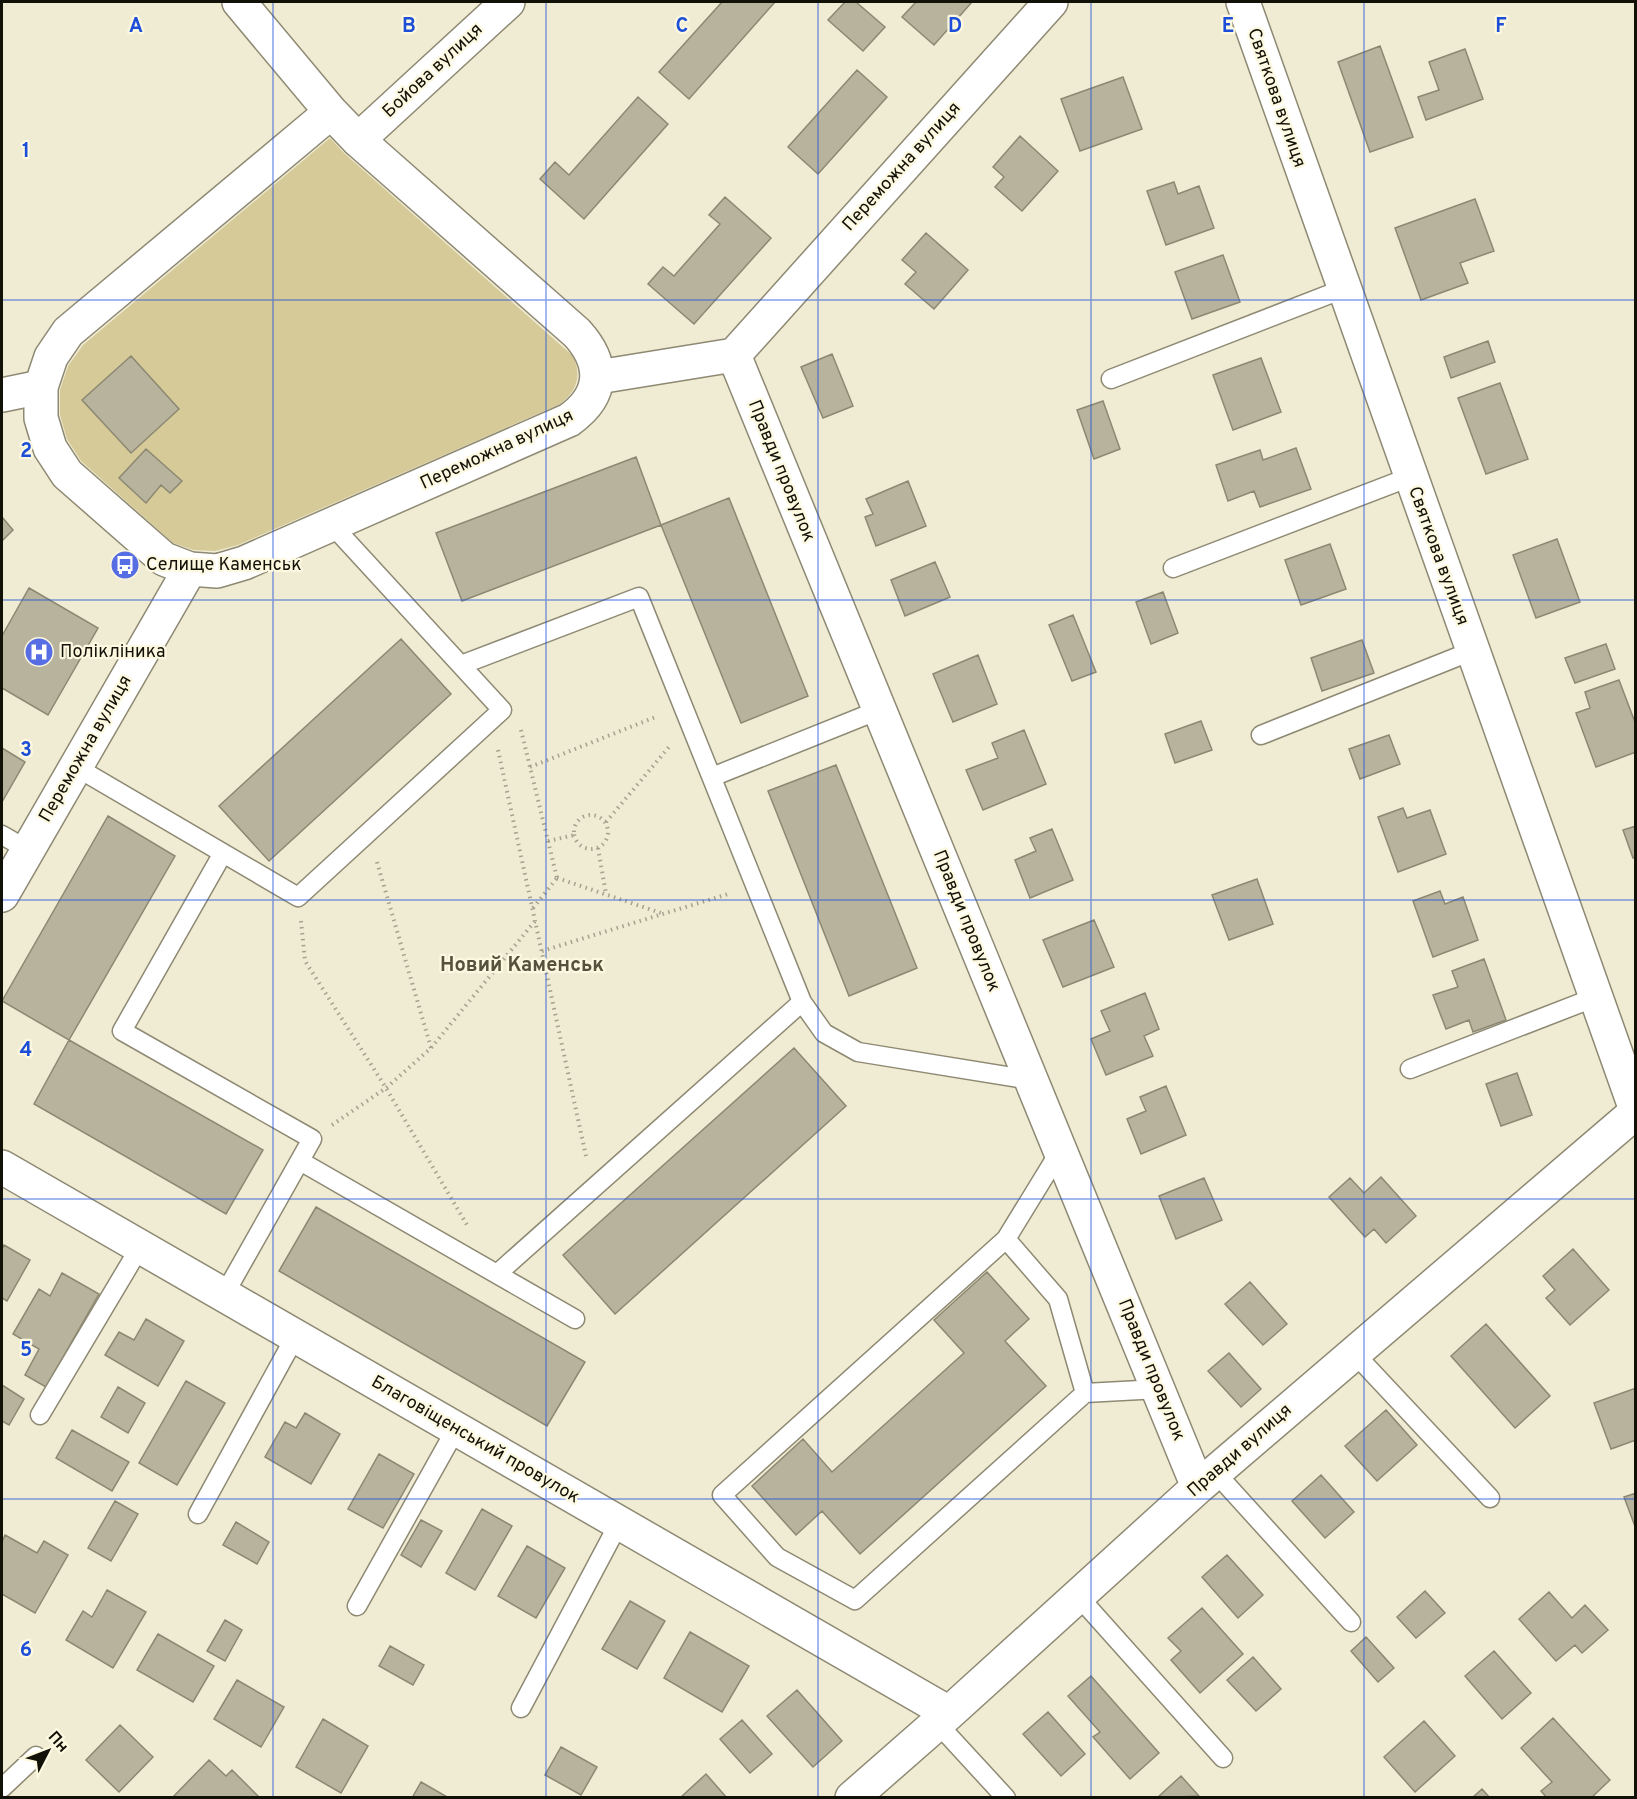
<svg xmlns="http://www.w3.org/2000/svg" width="1637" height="1799" font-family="Overpass,sans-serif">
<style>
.green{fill:#d5ca98}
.building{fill:#b8b39c;stroke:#8c8872;stroke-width:1.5}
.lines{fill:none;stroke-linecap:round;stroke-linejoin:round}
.service-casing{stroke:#8e8973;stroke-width:21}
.minor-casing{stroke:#8e8973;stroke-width:36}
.tertiary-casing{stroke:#8e8973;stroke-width:36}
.path{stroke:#a6a28f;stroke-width:4;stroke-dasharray:1.5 4.5;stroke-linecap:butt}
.service{stroke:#fff;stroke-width:18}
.minor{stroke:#fff;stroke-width:33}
.tertiary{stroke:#fff;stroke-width:33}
.grid{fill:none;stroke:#1d4ed8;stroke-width:1.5;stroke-opacity:0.55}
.labels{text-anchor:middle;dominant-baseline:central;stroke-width:4.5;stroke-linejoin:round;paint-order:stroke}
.street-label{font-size:18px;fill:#121108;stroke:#fdf8e0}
.poi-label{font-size:18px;fill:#121108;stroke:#fdf8e0;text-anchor:start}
.neighbourhood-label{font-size:20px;font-weight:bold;fill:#56513d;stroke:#fdf8e0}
.grid-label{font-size:20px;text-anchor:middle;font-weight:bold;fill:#1d4ed8;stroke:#fdf8e0;stroke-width:4.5;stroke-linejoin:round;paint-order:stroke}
</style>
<rect width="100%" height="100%" fill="#f0ebd3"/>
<!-- green -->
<path class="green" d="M330 138 345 154 573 356C582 376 577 391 560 404L238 545 215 551 194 550 173 543 81 461 67 439 60 415V390L68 366 83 345Z"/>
<!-- building -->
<path class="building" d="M722 2H775L689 99 659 72Z
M845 2H856L885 27 863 51 828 20Z
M916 2H972L934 45 902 17Z
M1380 46 1413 137 1370 152 1338 62Z
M1465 49 1483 99 1426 120 1418 97 1439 90 1429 62Z
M857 70 887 97 818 174 788 147Z
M1123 77 1142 129 1080 151 1061 99Z
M638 97 668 124 584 219 540 179 555 162 569 175Z
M1020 136 1058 171 1022 211 995 187 1004 177 993 167Z
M1174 182 1178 194 1199 186 1214 228 1166 245 1147 191Z
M725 197 771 238 694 324 648 284 663 267 674 276 720 224 709 215Z
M1475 199 1494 251 1460 263 1468 283 1421 300 1395 228Z
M926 233 968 270 934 309 905 284 916 272 902 260Z
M1223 255 1240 302 1192 319 1175 272Z
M1488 341 1495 362 1451 378 1444 357Z
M832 354 853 406 823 418 801 367Z
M131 356 179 409 131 453 82 400Z
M1261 358 1281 412 1233 430 1213 375Z
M1500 383 1528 459 1486 474 1458 398Z
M1103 401 1120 449 1094 459 1077 410Z
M1296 448 1311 489 1260 507 1254 491 1228 501 1216 465 1260 450 1263 460Z
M146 449 182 481 170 493 161 485 146 503 119 478Z
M636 457 661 525 462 601 436 533Z
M908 481 926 526 876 546 865 517 873 514 866 499Z
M729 498 808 696 741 723 661 525Z
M2 517 13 530 2 541Z
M1557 539 1580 602 1536 618 1513 555Z
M1330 544 1346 589 1301 605 1285 560Z
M935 562 950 597 905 616 891 580Z
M29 588 98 628 48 715 2 688V636Z
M1163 592 1178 633 1151 644 1136 602Z
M1073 615 1096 672 1072 681 1049 625Z
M401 639 451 694 269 861 219 806Z
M1362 640 1374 673 1322 691 1311 658Z
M1606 644 1615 669 1575 683 1565 658Z
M978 655 997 704 953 722 933 674Z
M1619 680 1636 725V752L1596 767 1576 713 1590 708 1585 692Z
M1201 721 1212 750 1175 763 1165 734Z
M1024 730 1046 784 983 810 966 770 998 758 992 743Z
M1389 735 1400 764 1360 779 1349 749Z
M2 748 25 762 2 802Z
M836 765 917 968 849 996 768 791Z
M1403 808 1407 818 1430 810 1446 854 1398 872 1378 817Z
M108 816 175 856 69 1040 2 1001Z
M1636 826V857L1633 858 1623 830Z
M1052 829 1073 880 1030 898 1015 860 1036 851 1030 838Z
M1257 879 1273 924 1229 940 1212 895Z
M1440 891 1445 904 1463 897 1478 940 1433 957 1413 901Z
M1094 920 1114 967 1063 987 1043 940Z
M1484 959 1506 1020 1473 1032 1469 1020 1446 1029 1433 995 1458 987 1452 971Z
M1145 993 1159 1029 1144 1036 1153 1056 1106 1075 1091 1039 1110 1031 1101 1011Z
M69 1040 263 1150 226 1214 34 1104Z
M794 1048 846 1106 615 1314 563 1255Z
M1517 1073 1532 1115 1501 1126 1486 1084Z
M1166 1086 1186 1135 1141 1154 1127 1119 1146 1111 1140 1097Z
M1381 1177 1416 1216 1386 1243 1374 1229 1365 1237 1329 1197 1350 1178 1364 1193Z
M1204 1178 1222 1220 1176 1239 1159 1196Z
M316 1207 585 1362 547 1426 279 1271Z
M4 1245 30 1260 7 1301 2 1298V1249Z
M1573 1249 1609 1290 1570 1325 1546 1298 1555 1290 1543 1276Z
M987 1272 1029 1319 1005 1341 1046 1386 860 1554 822 1511 796 1535 752 1486 803 1439 832 1472 964 1353 934 1320Z
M62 1273 99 1294 46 1387 25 1375 39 1349 13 1334 39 1289 50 1296Z
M1250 1282 1287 1324 1263 1345 1225 1304Z
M146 1319 184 1341 158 1386 105 1355 119 1332 134 1340Z
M1486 1324 1550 1396 1515 1428 1451 1356Z
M1229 1353 1261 1389 1241 1407 1208 1371Z
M186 1381 225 1403 177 1485 139 1463Z
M2 1385 24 1399 9 1425 2 1421Z
M118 1387 145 1403 128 1433 101 1417Z
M1636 1388V1440L1611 1449 1594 1403Z
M1386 1410 1417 1445 1377 1481 1345 1446Z
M305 1413 340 1434 311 1484 265 1457 285 1422 296 1428Z
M72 1430 129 1462 112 1491 56 1458Z
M379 1454 414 1474 383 1528 348 1509Z
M1321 1475 1354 1512 1325 1538 1292 1501Z
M1636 1493V1529L1624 1497Z
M115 1501 138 1514 111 1561 88 1548Z
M482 1509 512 1526 475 1590 446 1573Z
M421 1520 442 1531 421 1567 401 1555Z
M236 1522 269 1542 257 1564 223 1545Z
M5 1535 37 1553 44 1541 68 1555 35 1613 2 1594V1542Z
M527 1546 565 1568 536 1618 498 1596Z
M1227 1555 1263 1595 1238 1618 1202 1577Z
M107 1590 146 1612 113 1668 66 1640 83 1611 92 1617Z
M1425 1591 1445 1613 1416 1638 1397 1617Z
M1549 1592 1572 1618 1585 1605 1608 1630 1582 1653 1575 1645 1556 1661 1519 1619Z
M630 1601 665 1621 637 1669 602 1649Z
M1202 1608 1243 1654 1200 1693 1171 1660 1181 1651 1168 1638Z
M225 1620 242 1630 225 1661 207 1651Z
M690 1632 749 1666 722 1712 664 1678Z
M158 1634 214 1666 193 1702 137 1670Z
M1366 1637 1394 1668 1378 1682 1351 1651Z
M390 1646 424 1665 413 1685 379 1666Z
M1494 1651 1531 1693 1502 1719 1465 1676Z
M1253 1657 1281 1689 1256 1711 1227 1680Z
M1091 1676 1159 1753 1130 1779 1093 1737 1100 1732 1068 1696Z
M237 1680 284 1707 261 1747 214 1719Z
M797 1690 842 1741 813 1767 767 1716Z
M1048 1712 1085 1754 1061 1776 1023 1734Z
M1553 1718 1610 1780 1591 1798H1547L1541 1791 1552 1782 1521 1748Z
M323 1719 368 1746 341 1793 296 1767Z
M742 1720 772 1754 750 1773 720 1739Z
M1424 1721 1455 1756 1415 1792 1384 1757Z
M120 1725 153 1757 119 1792 86 1760Z
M561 1747 597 1767 581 1795 545 1775Z
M209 1760 226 1776 232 1770 260 1798H172Z
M706 1774 727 1798H680Z
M1181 1776 1199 1796 1157 1798Z
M421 1782 449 1798H412Z
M1482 1789 1490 1798H1472Z"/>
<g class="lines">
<!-- service casing -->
<g class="service-casing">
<path id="service" d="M1111 379 1343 289
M1173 568 1410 477
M461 665 639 597 802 1002 824 1033 858 1052 1031 1080
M1261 735 1472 651
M76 767 298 897 502 710 332 525
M712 777 879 710
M2 835 28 850
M223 853 122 1031 312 1139 224 1295
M1410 1069 1596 997
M1060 1151 1006 1239 722 1495 777 1557 855 1600 1085 1393 1159 1389
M300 1161 575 1319
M1006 1239 1058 1299 1085 1393
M497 1274 802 1002
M1354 1353 1490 1498
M40 1415 140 1247
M1215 1472 1351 1622
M198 1514 295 1337
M1078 1596 1223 1758
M357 1606 456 1429
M521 1708 619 1523
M937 1723 1006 1798
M2 1788 36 1756"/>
</g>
<!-- minor casing -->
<g class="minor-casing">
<path id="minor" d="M1243 2 1636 1110
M358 140 508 2
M734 355 1198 1487
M598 377 734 355 1051 2
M2 395 41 387
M2 895 190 569
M2 1167 949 1713
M852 1798 949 1713 1198 1487 1636 1112"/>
</g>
<!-- tertiary casing -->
<g class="tertiary-casing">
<path id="tertiary" d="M239 2 331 112 358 140 577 333C605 364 604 395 569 420L244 563 217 571 190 569 164 559 67 474 50 448 41 418V387L51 357 68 332 331 112"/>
</g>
<!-- path -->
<path class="path" d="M521 730 557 878
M498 750 586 1156
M530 767 658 716
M574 832a17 17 0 1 1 34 0a17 17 0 1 1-34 0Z
M606 822 669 747
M548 841 575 835
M598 848 606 894
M377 862 431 1048
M557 878 661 913
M533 908 557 878
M301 921 305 961 386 1088 467 1225
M542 951 728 894
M332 1125 386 1088 431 1048 535 921"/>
<!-- service -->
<use href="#service" class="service"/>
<!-- minor -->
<use href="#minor" class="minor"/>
<!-- tertiary -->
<use href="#tertiary" class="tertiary"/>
</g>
<!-- grid -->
<path class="grid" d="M273 2V1798M546 2V1798M818 2V1798M1091 2V1798M1364 2V1798M2 300H1636M2 600H1636M2 900H1636M2 1199H1636M2 1499H1636"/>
<!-- icons -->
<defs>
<g id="bus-disc" transform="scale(1.5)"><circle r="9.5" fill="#566de3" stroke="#fdf8e0"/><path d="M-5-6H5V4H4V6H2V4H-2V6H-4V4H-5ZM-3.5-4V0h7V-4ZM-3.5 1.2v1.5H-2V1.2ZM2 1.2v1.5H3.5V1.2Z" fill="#fff"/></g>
<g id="hospital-disc" transform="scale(1.5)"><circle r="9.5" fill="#566de3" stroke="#fdf8e0"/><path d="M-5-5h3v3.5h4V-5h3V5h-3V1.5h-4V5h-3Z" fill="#fff"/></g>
</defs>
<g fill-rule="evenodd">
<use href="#bus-disc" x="125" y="565"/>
<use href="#hospital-disc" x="39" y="652"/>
</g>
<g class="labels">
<!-- street labels -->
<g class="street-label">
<text transform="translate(433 71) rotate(-43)">Бойова вулиця</text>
<text transform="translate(1276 98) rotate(71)">Святкова вулиця</text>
<text transform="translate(902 167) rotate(-48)">Переможна вулиця</text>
<text transform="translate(497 450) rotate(-25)">Переможна вулиця</text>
<text transform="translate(781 471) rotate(68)">Правди провулок</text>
<text transform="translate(1438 556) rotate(70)">Святкова вулиця</text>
<text transform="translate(86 749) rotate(-60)">Переможна вулиця</text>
<text transform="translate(966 921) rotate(68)">Правди провулок</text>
<text transform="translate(1151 1370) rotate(68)">Правди провулок</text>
<text transform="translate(475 1440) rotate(30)">Благовіщенський провулок</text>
<text transform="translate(1240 1451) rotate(-41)">Правди вулиця</text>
</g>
<!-- poi labels -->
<g class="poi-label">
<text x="146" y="565">Селище Каменськ</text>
<text x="60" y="652">Полікліника</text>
</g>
<!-- neighbourhood labels -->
<g class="neighbourhood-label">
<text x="522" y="966">Новий Каменськ</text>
</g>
</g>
<g class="grid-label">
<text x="136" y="32">A</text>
<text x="409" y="32">B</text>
<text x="682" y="32">C</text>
<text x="955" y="32">D</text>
<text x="1228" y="32">E</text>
<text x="1501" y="32">F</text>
<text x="26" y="157">1</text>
<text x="26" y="457">2</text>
<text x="26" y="756">3</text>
<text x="26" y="1056">4</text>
<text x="26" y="1356">5</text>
<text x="26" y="1656">6</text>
</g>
<!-- border -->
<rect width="1637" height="1799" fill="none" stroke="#121108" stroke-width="6"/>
<!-- north arrow -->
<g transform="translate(48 1751) rotate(48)" stroke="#fdf8e0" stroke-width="4.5" paint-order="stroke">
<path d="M0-4.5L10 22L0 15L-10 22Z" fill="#121108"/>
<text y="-9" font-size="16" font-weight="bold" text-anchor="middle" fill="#121108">Пн</text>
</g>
</svg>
